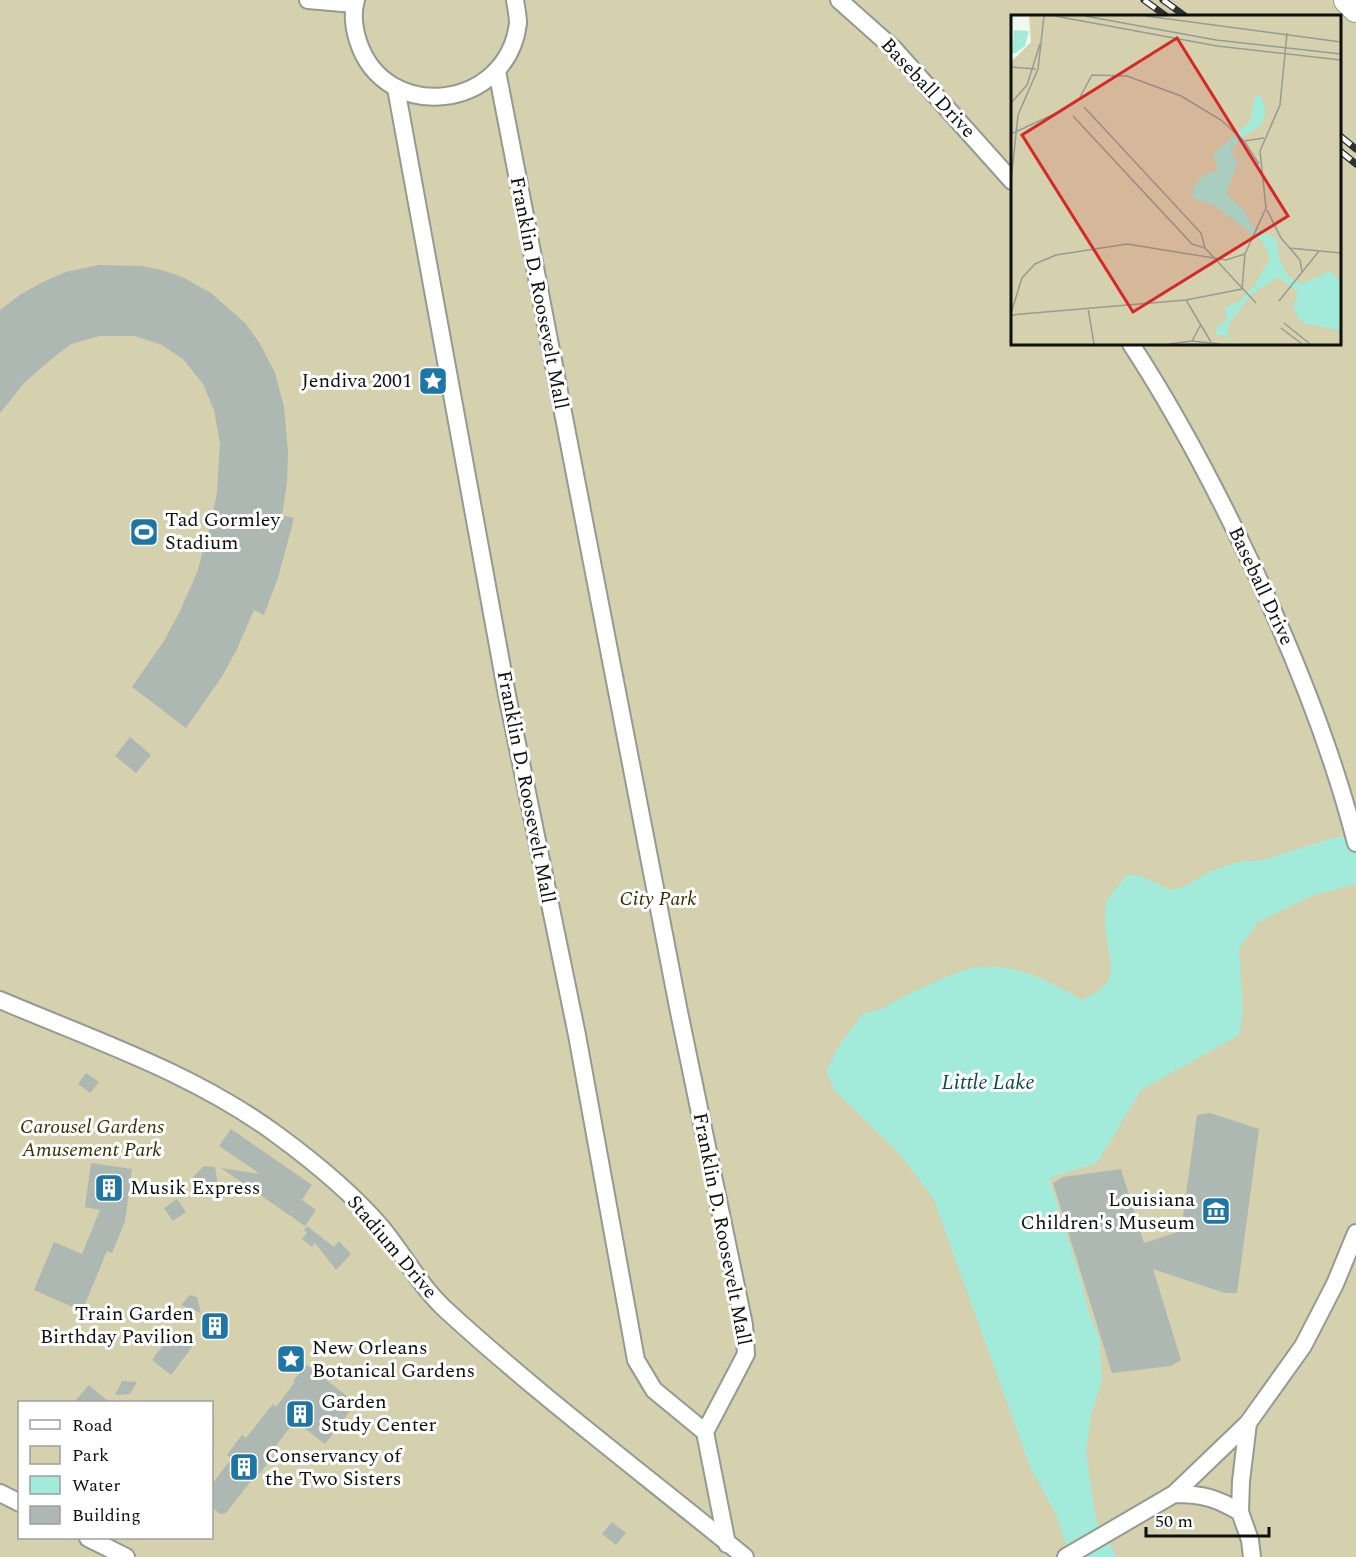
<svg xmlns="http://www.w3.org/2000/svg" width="1356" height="1557" font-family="Spectral,serif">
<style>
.green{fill:#d5d0ad;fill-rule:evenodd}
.water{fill:#a2ebdb}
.building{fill:#acb8b1}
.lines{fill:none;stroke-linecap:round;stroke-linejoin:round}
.minor-casing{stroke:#939b91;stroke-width:20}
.highway-casing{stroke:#939b91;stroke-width:28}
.minor{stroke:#fff;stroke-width:16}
.highway{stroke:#fff;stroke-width:26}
.rail-casing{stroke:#2e322d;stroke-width:7}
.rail{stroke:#fff;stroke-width:4.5;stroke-dasharray:14;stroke-linecap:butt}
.labels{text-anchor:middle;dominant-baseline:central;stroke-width:6;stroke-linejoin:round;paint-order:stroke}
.street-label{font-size:20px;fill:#0d100c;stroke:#fff}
.poi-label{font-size:20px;fill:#0d100c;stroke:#fff;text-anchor:start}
.park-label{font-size:20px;font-style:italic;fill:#352e00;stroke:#fff}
.water-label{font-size:21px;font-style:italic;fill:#0c4c42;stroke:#fff}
.inset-road{fill:none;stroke:#959c93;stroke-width:1.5}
.view{fill:#d62828;fill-opacity:0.15;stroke:#d62828;stroke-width:3}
.inset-edge{fill:none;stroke:#0d100c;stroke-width:3}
</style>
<rect width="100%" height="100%" fill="#eff9ed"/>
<!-- green -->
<path class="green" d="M0 0H1356V1557H0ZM1012 16H1340V344H1012ZM20 1402H212V1538H20Z"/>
<!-- water -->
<path class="water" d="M1356 835V884L1314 895 1258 922 1239 949 1243 1008 1239 1035 1141 1090 1097 1163 1049 1178 1080 1277 1089 1313 1099 1337 1102 1381 1091 1415 1086 1452 1096 1520 1117 1557H1070L1056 1514 1031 1469 934 1200 900 1154 835 1091 826 1071 838 1047 863 1013C882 1012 892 1001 909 994 928 985 948 975 968 969 1006 959 1050 980 1081 1000 1121 983 1111 970 1106 934 1105 923 1105 912 1106 901L1127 875 1140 876 1171 890 1183 887 1211 871 1238 862 1263 860 1333 838Z"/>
<!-- building -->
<path class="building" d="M99 265 142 266 162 270 182 277 211 293 245 323 259 342 275 373 284 407 288 451 287 483 282 515 294 518 278 578 264 615 254 610 236 651 221 678 186 728 132 687 164 641 179 613 197 573 212 518 217 492 220 443 214 410 203 384 183 359 162 345 135 336H100L71 344 55 356 25 382 0 413V310L21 294 45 281 66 272Z
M130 737 151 755 136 773 115 756Z
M86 1073 99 1082 90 1093 78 1084Z
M1210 1113 1259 1129 1237 1293H1225L1153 1269 1181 1360 1171 1366 1112 1373 1053 1183 1063 1177 1121 1169 1144 1243 1181 1231 1197 1115Z
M231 1129 312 1185 302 1200 316 1210 305 1226 221 1168 260 1174 219 1146Z
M91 1163 132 1169 125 1221 112 1253 107 1251 82 1311 34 1290 54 1242 82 1254 100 1210 85 1207Z
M204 1166 215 1167 218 1187 206 1194 192 1178Z
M177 1199 186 1212 173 1221 164 1208Z
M307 1226 334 1247 339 1241 351 1254 336 1270 315 1243 312 1247 302 1239 307 1233 304 1230Z
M190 1295 197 1297 201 1313 181 1305Z
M173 1332 192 1347 171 1375 152 1360Z
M307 1365 356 1403 325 1444 295 1421 270 1453 273 1456 256 1478 254 1477 226 1513 220 1514 212 1507V1484L232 1458 227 1455 242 1435 246 1438 273 1404 276 1407 295 1382 293 1381Z
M122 1381 137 1382 130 1394 115 1395Z
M89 1385 109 1402H74Z
M612 1522 626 1533 616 1545 602 1534Z"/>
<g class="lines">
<!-- minor casing -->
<g class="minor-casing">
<path id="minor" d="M308 0 354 4
M356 0C352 13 354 28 358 41 385 125 508 110 518 23 518 16 516 7 515 0
M839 0 894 49 1012 181
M396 88 507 695 577 1035 636 1360 654 1390 705 1432 746 1354 744 1325 679 1012 497 71
M1131 344C1176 413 1215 487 1251 563 1294 654 1331 745 1356 843
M0 1000C94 1040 193 1073 276 1134 313 1161 352 1193 382 1228 404 1255 420 1286 446 1310 541 1397 645 1475 745 1557
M1248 1423 1241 1481 1240 1512 1250 1540 1252 1557
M705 1432 727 1544
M0 1493 20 1503
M1174 1494C1203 1494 1216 1498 1240 1512
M88 1538 126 1557
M1066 1557 1174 1494 1248 1423 1303 1346 1335 1284 1356 1233"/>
</g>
<!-- highway casing -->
<g class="highway-casing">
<path id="highway" d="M1347 0 1356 9"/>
</g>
<!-- minor -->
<use href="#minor" class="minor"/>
<!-- highway -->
<use href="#highway" class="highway"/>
<!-- rail casing -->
<g class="rail-casing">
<path id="rail" d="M1144 0 1166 16
M1163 0 1185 16
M1340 136 1356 149
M1340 151 1356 164"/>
</g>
<!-- rail -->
<use href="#rail" class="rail"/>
</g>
<!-- icons -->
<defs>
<g id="sight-square" transform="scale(1.5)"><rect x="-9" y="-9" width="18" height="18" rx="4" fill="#1e76a5" stroke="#fff"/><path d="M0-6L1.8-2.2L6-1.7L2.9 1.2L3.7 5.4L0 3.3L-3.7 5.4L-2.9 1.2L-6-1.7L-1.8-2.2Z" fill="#fff"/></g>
<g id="stadium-square" transform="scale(1.5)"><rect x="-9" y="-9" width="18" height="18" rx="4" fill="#1e76a5" stroke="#fff"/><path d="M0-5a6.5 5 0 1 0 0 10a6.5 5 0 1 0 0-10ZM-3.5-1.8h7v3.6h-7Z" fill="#fff"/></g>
<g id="building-square" transform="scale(1.5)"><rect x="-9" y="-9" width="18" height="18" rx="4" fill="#1e76a5" stroke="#fff"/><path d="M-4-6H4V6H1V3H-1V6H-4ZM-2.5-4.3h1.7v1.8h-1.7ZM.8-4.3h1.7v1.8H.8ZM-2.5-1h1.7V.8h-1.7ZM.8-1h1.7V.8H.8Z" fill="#fff"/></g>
<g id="museum-square" transform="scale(1.5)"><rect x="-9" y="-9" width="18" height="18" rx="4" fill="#1e76a5" stroke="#fff"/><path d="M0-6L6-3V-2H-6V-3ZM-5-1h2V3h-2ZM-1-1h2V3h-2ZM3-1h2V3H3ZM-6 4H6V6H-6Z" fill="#fff"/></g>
</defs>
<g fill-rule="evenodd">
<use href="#sight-square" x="433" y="381"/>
<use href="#stadium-square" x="144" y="532"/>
<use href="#building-square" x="109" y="1188"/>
<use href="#museum-square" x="1216" y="1211"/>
<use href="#building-square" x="215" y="1326"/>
<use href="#sight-square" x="291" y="1359"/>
<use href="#building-square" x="300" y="1414"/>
<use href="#building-square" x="244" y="1467"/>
</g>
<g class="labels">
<!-- street labels -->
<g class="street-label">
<text transform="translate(928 88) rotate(47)">Baseball Drive</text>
<text transform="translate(539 293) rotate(79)">Franklin D. Roosevelt Mall</text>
<text transform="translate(1261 586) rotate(65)">Baseball Drive</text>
<text transform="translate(526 787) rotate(79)">Franklin D. Roosevelt Mall</text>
<text transform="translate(722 1229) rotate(79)">Franklin D. Roosevelt Mall</text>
<text transform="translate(392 1247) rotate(50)">Stadium Drive</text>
</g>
<!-- poi labels -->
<g class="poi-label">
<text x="412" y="381" text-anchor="end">Jendiva 2001</text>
<text x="165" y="520">Tad Gormley<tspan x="165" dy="23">Stadium</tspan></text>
<text x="130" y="1188">Musik Express</text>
<text x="1195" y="1200" text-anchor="end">Louisiana<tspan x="1195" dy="23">Children's Museum</tspan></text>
<text x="194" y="1314" text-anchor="end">Train Garden<tspan x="194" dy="23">Birthday Pavilion</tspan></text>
<text x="312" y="1348">New Orleans<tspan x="312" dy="23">Botanical Gardens</tspan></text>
<text x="321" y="1402">Garden<tspan x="321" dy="23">Study Center</tspan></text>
<text x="265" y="1456">Conservancy of<tspan x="265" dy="23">the Two Sisters</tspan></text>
</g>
<!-- park labels -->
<g class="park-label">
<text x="658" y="899">City Park</text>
<text x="92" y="1127">Carousel Gardens<tspan x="92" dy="23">Amusement Park</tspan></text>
</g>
<!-- water labels -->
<g class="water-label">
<text x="988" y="1083">Little Lake</text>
</g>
</g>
<!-- overview -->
<g transform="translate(1011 15)">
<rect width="330" height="330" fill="#eff9ed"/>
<path d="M18 1H330V329H0V47L20 27Z" fill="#d5d0ad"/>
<path d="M3 15 18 16 14 31 5 38H1ZM244 81H250L255 98 249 111 233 121 220 135 226 149 215 179 232 194 244 215 265 223 268 244 278 263 291 269 319 256 330 267V316L290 307 282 292 287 277 267 262 241 279 219 307 216 317 224 329 216 321 206 320 205 313 216 305 214 293 229 286 243 271 258 246V239L251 226 203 190 182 183V174L191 161 207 155 202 139 239 107Z" fill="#a2ebdb"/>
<path class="inset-road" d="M44 1 206 31 330 45M74 1 205 25 330 39M135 1 330 27M0 52 25 54M69 82 81 60 116 61 170 81 210 105 233 126 253 123M0 88 16 70 29 29M62 101 181 229 194 233 190 218 73 92M0 119 52 95M233 126 248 149M0 166 7 100 27 54 33 1M256 195 270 223 289 245 291 257M194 233 245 288M278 233 330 238M231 274 234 239 255 193 249 136 269 90 276 18M175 285 200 327M268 286 308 236M77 293 83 329M0 298 11 263 24 249 45 240 116 229 215 245 234 239M0 300 175 285 231 274M273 308 299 329M270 313 291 329M181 326 190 309M158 329 181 326 209 329"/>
<path class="view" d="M166 23 277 201 122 297 11 120Z"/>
<rect width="330" height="330" class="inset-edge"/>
</g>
<!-- legend -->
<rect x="18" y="1401" width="195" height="138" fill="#ffffff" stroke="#9e9f9e" stroke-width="1.5"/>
<rect x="30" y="1420" width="30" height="9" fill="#ffffff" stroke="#9e9f9e" stroke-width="1.5"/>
<text x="72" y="1431" font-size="18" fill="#0d100c">Road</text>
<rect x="30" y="1446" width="30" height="18" fill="#d5d0ad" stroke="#9e9f9e" stroke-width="1.5"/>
<text x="72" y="1461" font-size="18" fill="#0d100c">Park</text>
<rect x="30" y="1476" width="30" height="18" fill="#a2ebdb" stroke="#9e9f9e" stroke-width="1.5"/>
<text x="72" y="1491" font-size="18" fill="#0d100c">Water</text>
<rect x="30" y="1506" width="30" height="18" fill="#acb8b1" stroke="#9e9f9e" stroke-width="1.5"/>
<text x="72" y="1521" font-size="18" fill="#0d100c">Building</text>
<!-- scale -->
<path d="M1146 1527v9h123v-9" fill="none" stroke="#0d100c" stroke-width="3"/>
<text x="1155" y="1527" font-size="18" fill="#0d100c" stroke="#ffffff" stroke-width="4.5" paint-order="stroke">50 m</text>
</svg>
